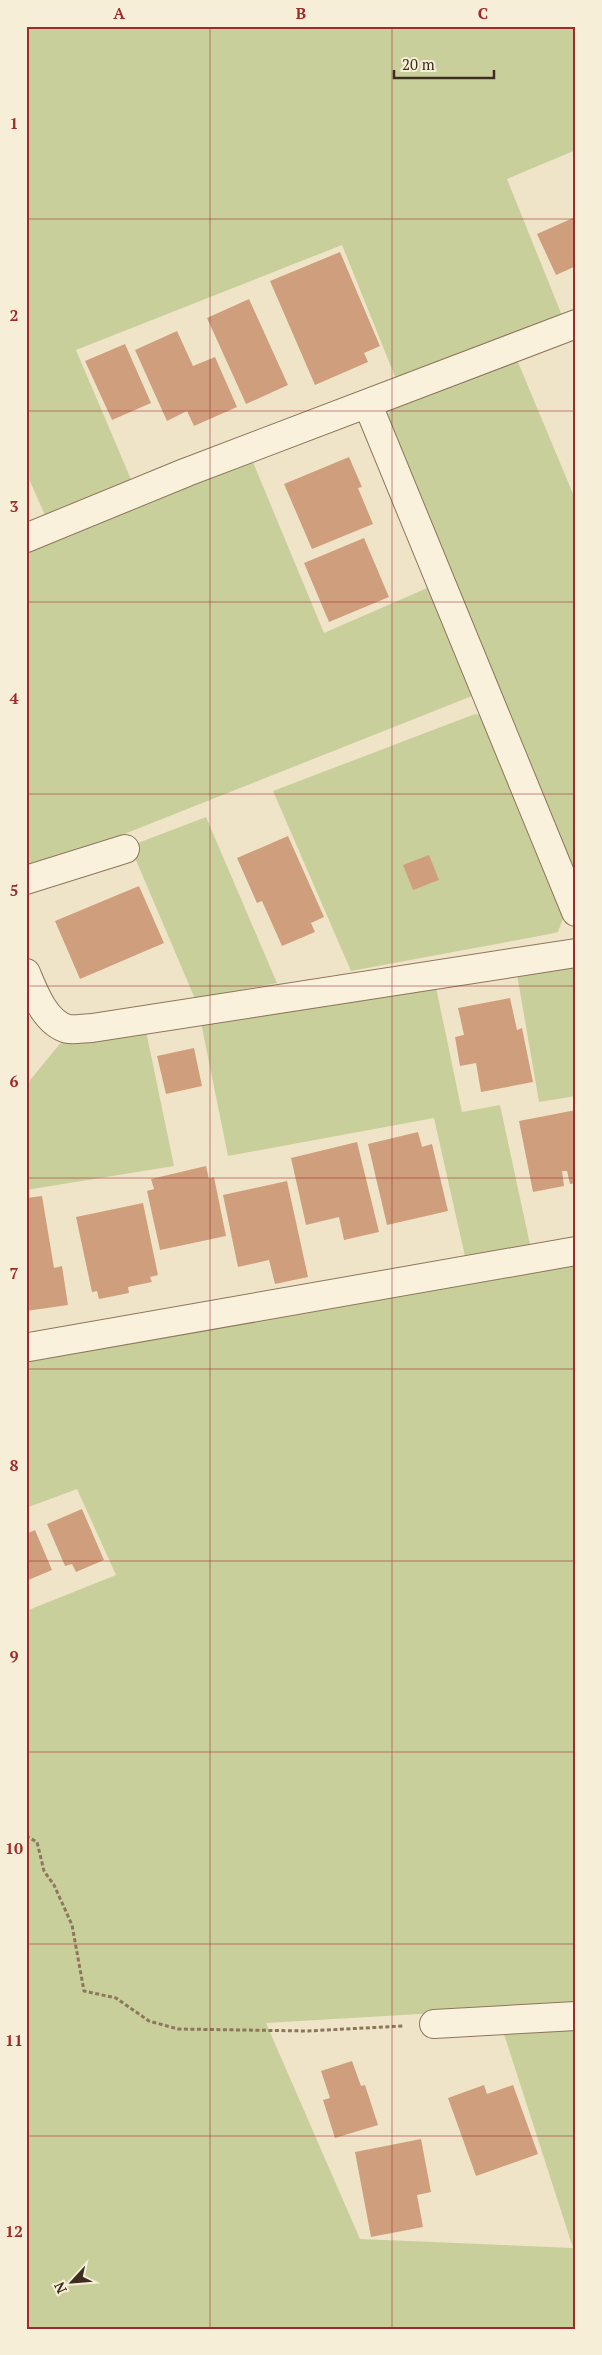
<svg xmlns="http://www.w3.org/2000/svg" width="602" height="2355" font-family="'PT Serif',serif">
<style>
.green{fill:#c9cf9b}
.building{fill:#cf9f7d}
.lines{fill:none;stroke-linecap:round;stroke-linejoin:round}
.minor-casing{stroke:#8d765c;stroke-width:30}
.path{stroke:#8d765c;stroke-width:3;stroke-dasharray:4 2.5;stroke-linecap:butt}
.minor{stroke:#faf1dc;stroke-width:28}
.grid{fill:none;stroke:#9e2a2b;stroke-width:1;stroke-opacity:0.55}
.neatline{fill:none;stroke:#9e2a2b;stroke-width:2}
.grid-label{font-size:16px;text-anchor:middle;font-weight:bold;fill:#9e2a2b}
</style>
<rect width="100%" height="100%" fill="#f0e4c8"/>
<!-- green -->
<path class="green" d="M26 26H576V150L507 179 563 318 398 384 342 245 76 350 133 484 47 520 26 472Z
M515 355 576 501V896L390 437 388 414 396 404Z
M250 455 324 633 434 585 476 692 472 696 26 873V546Z
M475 714 485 716 565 913 558 932 550 934 351 971 273 791Z
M206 817 277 983 195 999 130 846Z
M576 946V1096L539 1102 514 957Z
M432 968 462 1112 500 1105 531 1249 466 1261 434 1118 228 1156 199 1013Z
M145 1026 174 1166 26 1190V1085L63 1040Z
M576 1265V2005L266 2023 360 2239 573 2248 502 2028 576 2024V2329H26V1611L116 1575 77 1489 26 1508V1358Z"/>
<!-- building -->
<path class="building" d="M573 218 576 225V266L556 275 537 234Z
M340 252 380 346 364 353 368 362 315 385 270 281Z
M249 299 288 385 246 404 207 318Z
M177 331 193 366 215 357 237 407 194 426 187 411 167 421 135 350Z
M125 344 151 403 112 420 85 361Z
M349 457 362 487 358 488 373 524 312 549 284 484Z
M364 538 389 597 329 622 304 563Z
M288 836 324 917 311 923 315 932 282 946 262 901 257 903 237 858Z
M429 855 439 880 413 890 403 865Z
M139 886 164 943 80 979 55 921Z
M510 998 517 1030 522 1028 533 1082 481 1092 476 1063 460 1066 455 1037 464 1035 458 1008Z
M194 1048 202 1086 166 1094 157 1056Z
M576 1110V1183L570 1184 567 1171H562L564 1186 533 1192 519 1121Z
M418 1132 422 1147 432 1144 448 1211 387 1225 368 1144Z
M357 1142 379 1232 344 1240 339 1217 306 1225 291 1158Z
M206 1166 209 1179 214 1177 226 1236 160 1250 147 1191 154 1189 151 1179Z
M287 1181 308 1277 275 1284 269 1260 238 1267 223 1195Z
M42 1196 54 1268 62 1266 68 1305 26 1311V1198Z
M143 1203 158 1275 150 1277 152 1282 128 1287 129 1293 99 1299 97 1291 92 1292 76 1217Z
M82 1509 104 1560 76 1572 72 1564 65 1566 47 1524Z
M35 1530 52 1570 26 1581V1534Z
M352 2061 361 2086 365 2085 378 2125 335 2138 323 2100 330 2098 321 2071Z
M484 2085 487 2094 513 2085 538 2154 476 2176 448 2098Z
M421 2139 431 2192 417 2195 423 2227 371 2237 355 2152Z"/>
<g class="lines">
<!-- minor casing -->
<g class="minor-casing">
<path id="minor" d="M368 405 576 912
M26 538 187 472 576 324
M26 880 125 849
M26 973C34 992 45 1023 68 1029 75 1030 85 1028 92 1028L576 953
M29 1347 576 1251
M434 2024 576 2016"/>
</g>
<!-- path -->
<path class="path" d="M26 1836 37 1842 44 1871 54 1885 72 1925 84 1991 116 1998 149 2021 178 2029 307 2031 403 2026"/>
<!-- minor -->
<use href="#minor" class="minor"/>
</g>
<!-- grid -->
<path class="grid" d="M210 26V2329M392 26V2329M26 219H576M26 411H576M26 602H576M26 794H576M26 986H576M26 1178H576M26 1369H576M26 1561H576M26 1752H576M26 1944H576M26 2136H576"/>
<!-- border -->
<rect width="602" height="2355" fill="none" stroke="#f7eed8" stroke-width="55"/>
<!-- north arrow -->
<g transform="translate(72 2282) rotate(244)" stroke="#f7eed8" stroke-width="4" paint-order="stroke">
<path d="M0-4L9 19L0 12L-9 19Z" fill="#3d2e20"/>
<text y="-8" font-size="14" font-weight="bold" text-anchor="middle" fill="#3d2e20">N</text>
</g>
<!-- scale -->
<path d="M394 70v8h100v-8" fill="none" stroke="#3d2e20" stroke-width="2.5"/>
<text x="402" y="70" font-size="15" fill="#3d2e20" stroke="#f7eed8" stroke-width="4" paint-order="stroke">20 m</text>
<rect x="28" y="28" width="546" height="2300" class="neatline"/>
<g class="grid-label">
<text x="119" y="19">A</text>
<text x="301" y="19">B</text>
<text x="483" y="19">C</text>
<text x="14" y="129">1</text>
<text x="14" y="321">2</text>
<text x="14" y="512">3</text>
<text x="14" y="704">4</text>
<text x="14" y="896">5</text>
<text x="14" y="1087">6</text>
<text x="14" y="1279">7</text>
<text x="14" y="1471">8</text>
<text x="14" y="1662">9</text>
<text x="14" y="1854">10</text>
<text x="14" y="2046">11</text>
<text x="14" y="2237">12</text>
</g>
</svg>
